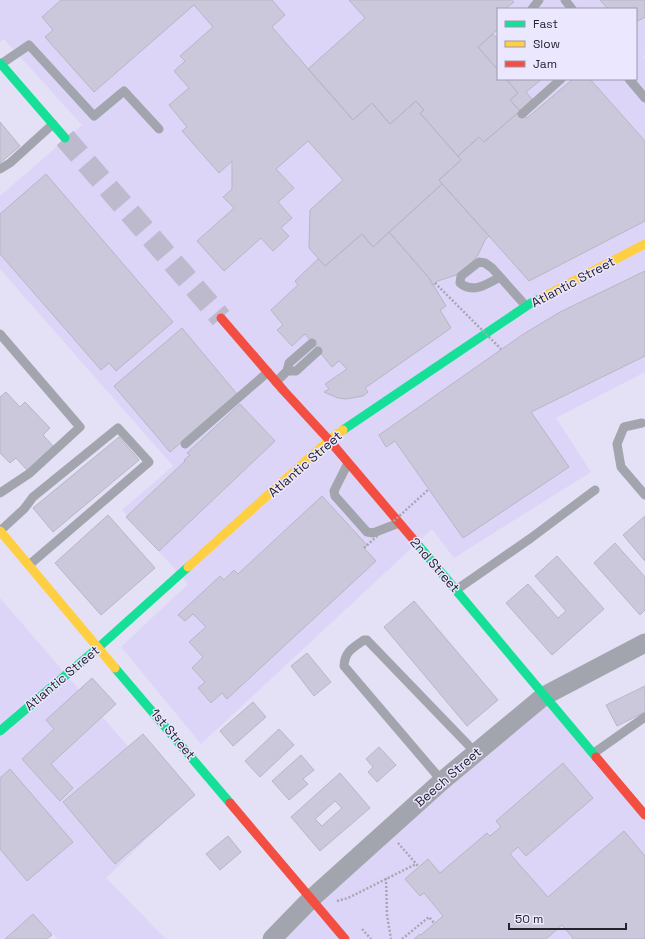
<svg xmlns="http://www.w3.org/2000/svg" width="645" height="939" font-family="'Space Grotesk',sans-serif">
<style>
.built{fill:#dcd5f7;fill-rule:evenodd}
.building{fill:#ccc8dc;stroke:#b8b5c5;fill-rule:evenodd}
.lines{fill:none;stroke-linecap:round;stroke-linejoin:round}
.secondary-tunnel{stroke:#bebace;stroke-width:22;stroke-dasharray:22 11;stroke-linecap:butt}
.path{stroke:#a6a7b1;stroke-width:2.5;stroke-dasharray:2 2;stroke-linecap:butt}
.lane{stroke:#a3a5ae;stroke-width:9}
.street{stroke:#a3a5ae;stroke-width:19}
.fast{stroke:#16e098;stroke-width:9}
.slow{stroke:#ffcf43;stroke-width:9}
.jam{stroke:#f24e42;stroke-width:9}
.path-bridge{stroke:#a6a7b1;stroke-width:2.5;stroke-dasharray:2 2;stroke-linecap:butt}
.labels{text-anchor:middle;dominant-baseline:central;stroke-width:3;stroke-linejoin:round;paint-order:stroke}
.street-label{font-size:13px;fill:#262331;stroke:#ebe7fe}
</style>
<rect width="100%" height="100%" fill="#e4e0f5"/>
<!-- built -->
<path class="built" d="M0 0H645V55L643 57 645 59V372L556 418 591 472 454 558 432 529 201 744 121 647 188 584 122 510 173 466 0 269V196L82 125 4 39 0 42ZM498 9H636V79H498Z
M0 598 180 807 106 878 166 939H58L53 934 47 939H0Z
M544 696 645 815V939H272Z"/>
<!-- building -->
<path class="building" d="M61 0H272L285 15 272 27 353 120 372 103 390 124 416 101 424 110 420 113 461 160 439 180 442 184 373 247 362 234 325 266 309 248 310 210 343 180 308 141 276 169 294 188 278 202 292 218 281 228 289 236 273 251 261 238 224 271 197 241 234 208 223 197 232 189V161L219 173 182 131 187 127 169 105 189 88 174 71 185 61 180 56 213 27 194 5 94 92 45 37 53 30 42 17Z
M349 0H512L514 2 505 9H498V29L478 47 498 70V79H506L518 93 510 100 520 111 484 142 479 137 458 156 420 113 424 110 416 101 390 124 372 103 353 120 308 69 365 18Z
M600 0H645V17L636 22V9H608Z
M493 34 498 39V70L478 47Z
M506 79H542L526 92 532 99 520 111 510 100 518 93Z
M573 79H590L645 141V221L529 281 439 180 461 160 458 156 479 137 484 142 520 111 527 118Z
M0 122 20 146 0 163Z
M46 174 173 322 116 371 109 363 101 370 0 254V214Z
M442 184 489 236 485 240 478 255 472 262 456 275 438 281 433 285 429 278 389 232Z
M389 232 429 278 446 306 440 310 451 328 365 388 368 392 363 396 346 399 338 398 324 392 329 389 325 384 347 369 339 361 332 367 305 334 292 346 277 330 283 325 271 310 298 285 295 281 318 259 325 266 362 234 373 247Z
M645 271V356L531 412 569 467 463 538 395 441 386 447 379 435 522 335 560 312Z
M182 328 237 394 170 452 114 386Z
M6 392 20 407 25 402 50 428 43 435 53 446 27 470 16 458 10 463 0 453V397Z
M240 404 275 441 159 551 126 517 185 461 184 460 190 455 187 453Z
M119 437 139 460 53 532 33 508Z
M322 496 367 545 364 548 376 561 227 699 222 693 211 703 198 688 205 682 192 668 203 657 189 642 206 627 193 614 185 621 178 615 220 576 224 580 234 570 238 574Z
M108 515 155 568 101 615 55 563Z
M645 516V561L623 535Z
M615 543 645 577V610L640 615 594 563Z
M557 556 604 609 552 655 506 603 528 584 558 618 566 611 535 576Z
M414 601 498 700 467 726 384 627Z
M307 653 331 682 314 696 291 666Z
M92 678 116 704 51 764 73 788 60 801 22 759 54 729 46 720Z
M645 686V712L617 726 606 705Z
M253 702 266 717 233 746 220 731Z
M279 729 294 745 260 777 245 761Z
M143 734 195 795 115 864 63 802Z
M379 747 396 765 377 782 368 772 373 767 366 759Z
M301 755 314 770 303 779 308 784 289 800 272 781Z
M563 763 593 798 526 856 518 847 510 854 548 897 624 831 645 856V939H572L573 938 562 925 546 939H414L420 934 421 935 443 916 424 893 420 896 405 879 428 859 440 873 487 833 490 836 501 827 496 821Z
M10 769 73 842 27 881 0 849V778Z
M340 773 370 808 320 851 291 817ZM335 801 342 808 322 826 315 819Z
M228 836 241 852 220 870 206 854Z
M33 914 52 935 47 939H5Z"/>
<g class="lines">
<!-- secondary-tunnel -->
<path class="secondary-tunnel" d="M65 138 221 318"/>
<!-- path -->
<path class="path" d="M398 843 419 867
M386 878 387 915 391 939
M337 901 348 898 416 864
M362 929 371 939
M402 939 429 917 435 924"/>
<!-- lane -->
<path class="lane" d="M565 0 572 9
M532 9 539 0
M1 64 29 45 94 116 124 91 159 129
M629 79 645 98
M522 114 561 79
M0 169 10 163 53 124
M500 277C487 284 473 294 460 283L461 276 479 262 485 263 492 268 526 306
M0 334 80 427 30 473 0 493
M287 371H296L318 351
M276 382 287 371 289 363 312 343
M642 423 624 427 617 444 621 467 645 495
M185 444 268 372
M348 463 334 491 335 496 367 532 373 533 399 523
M0 531 24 509 33 497 118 428 149 462 29 565
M456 590 531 538 595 490
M594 753 645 717
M442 781 344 666C345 651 353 648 364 640H367L475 752"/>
<!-- street -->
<path class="street" d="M272 939 311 899 442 781 544 696 645 643"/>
<!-- fast -->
<path class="fast" d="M0 63 65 138
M343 430 531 303 541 298
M413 539 596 757
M115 668 230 803
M0 731 99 647 188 567"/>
<!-- slow -->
<path class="slow" d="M541 298 645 244
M0 531 115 668
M188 567 329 440 343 430"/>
<!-- jam -->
<path class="jam" d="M221 318 284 391 329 440 413 539
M596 757 645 815
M230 803 345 939"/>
<!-- path-bridge -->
<path class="path-bridge" d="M435 283 501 349
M364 548 429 489"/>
</g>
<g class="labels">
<!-- street labels -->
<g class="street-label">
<text transform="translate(573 282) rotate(-28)">Atlantic Street</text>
<text transform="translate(305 464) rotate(-41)">Atlantic Street</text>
<text transform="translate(435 565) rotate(49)">2nd Street</text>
<text transform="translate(62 678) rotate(-40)">Atlantic Street</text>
<text transform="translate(173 734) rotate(50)">1st Street</text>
<text transform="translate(448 777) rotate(-41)">Beech Street</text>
</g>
</g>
<!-- legend -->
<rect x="497" y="8" width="140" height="72" fill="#ebe7fe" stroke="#9c99ac"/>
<rect x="505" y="21" width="20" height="6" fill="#16e098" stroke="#9c99ac"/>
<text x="533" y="28" font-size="12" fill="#262331">Fast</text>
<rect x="505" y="41" width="20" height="6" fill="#ffcf43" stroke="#9c99ac"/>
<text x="533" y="48" font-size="12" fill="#262331">Slow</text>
<rect x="505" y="61" width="20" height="6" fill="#f24e42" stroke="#9c99ac"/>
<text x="533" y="68" font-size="12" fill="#262331">Jam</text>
<!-- scale -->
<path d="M509 923v6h117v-6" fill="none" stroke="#262331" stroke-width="2"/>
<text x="515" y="923" font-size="12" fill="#262331" stroke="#ebe7fe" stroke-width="3" paint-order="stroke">50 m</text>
</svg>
